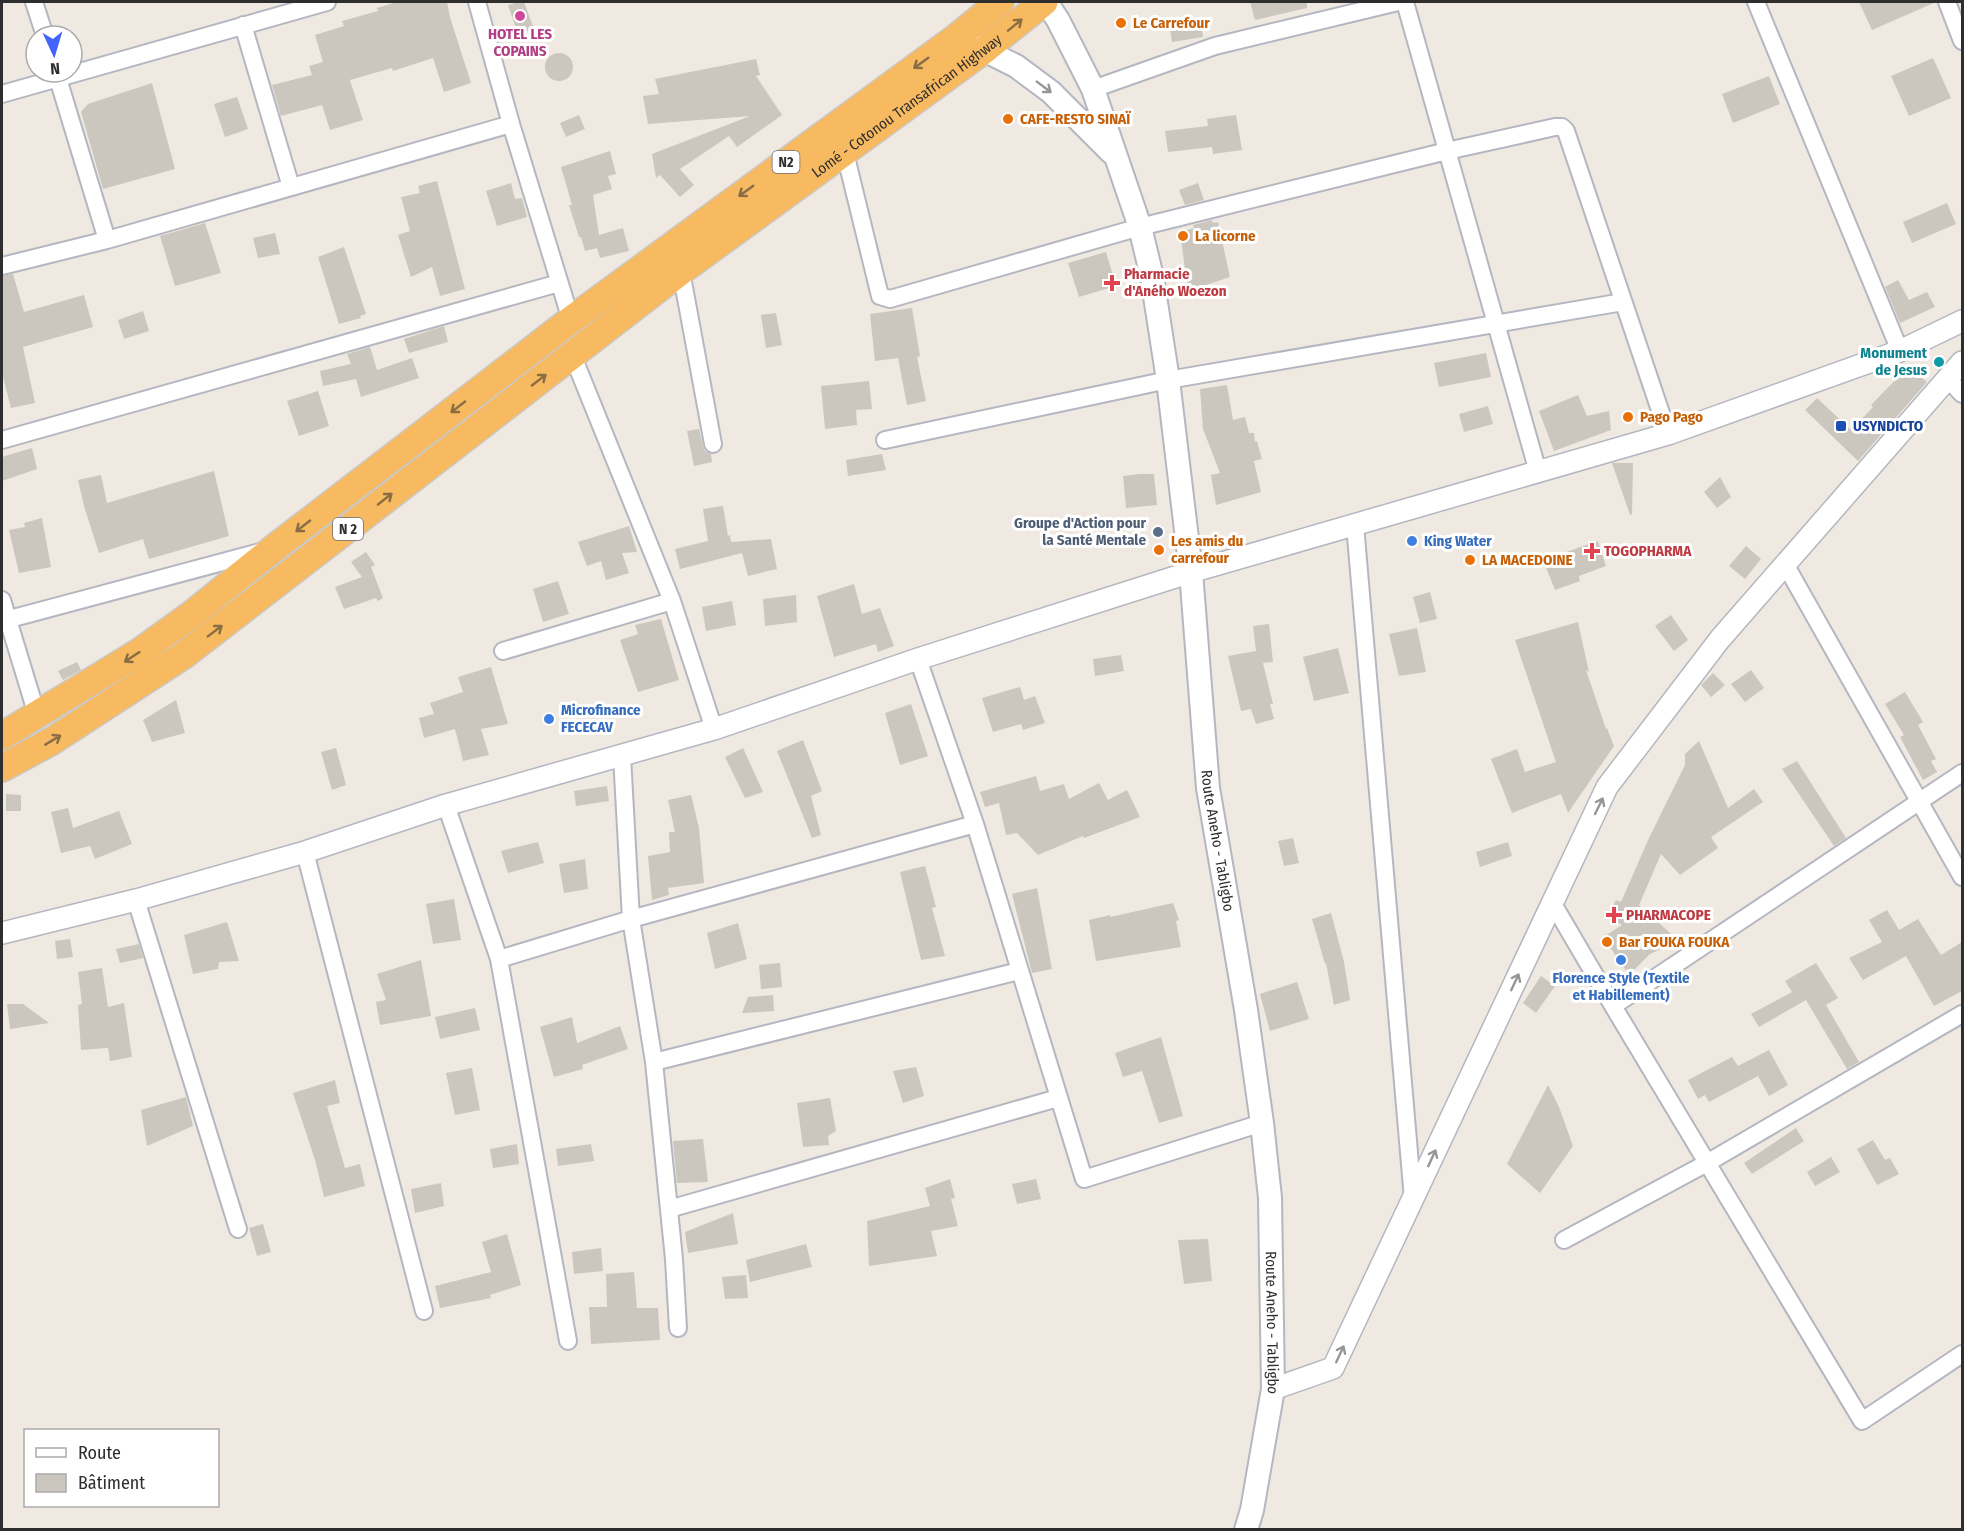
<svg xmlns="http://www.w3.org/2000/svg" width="1964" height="1531" font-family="'Fira Sans Condensed',sans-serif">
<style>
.building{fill:#cbc7bf}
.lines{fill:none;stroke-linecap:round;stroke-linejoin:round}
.minor-casing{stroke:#b4b7c1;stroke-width:20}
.tertiary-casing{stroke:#b4b7c1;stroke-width:24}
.secondary-casing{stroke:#b4b7c1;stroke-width:26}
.trunk-casing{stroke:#c9c9c9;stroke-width:30}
.minor{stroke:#fff;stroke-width:16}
.tertiary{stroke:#fff;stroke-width:21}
.secondary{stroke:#fff;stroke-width:22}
.trunk{stroke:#f8ba60;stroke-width:27}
.oneway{stroke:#896d44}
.oneway2{stroke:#969696}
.hotel-dot{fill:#d1479c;stroke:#fff;stroke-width:2}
.food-dot{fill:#e8710a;stroke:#fff;stroke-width:2}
.health-dot{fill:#e0444e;stroke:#fff;stroke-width:2}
.culture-dot{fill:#0f9aa8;stroke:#fff;stroke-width:2}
.transit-dot{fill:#1a4fb4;stroke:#fff;stroke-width:2}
.service-dot{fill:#5c6f8a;stroke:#fff;stroke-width:2}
.shop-dot{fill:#3f7fe0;stroke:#fff;stroke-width:2}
.labels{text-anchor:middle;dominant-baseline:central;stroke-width:6;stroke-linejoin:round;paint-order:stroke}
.shield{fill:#fff;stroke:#6d6d6d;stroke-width:1.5}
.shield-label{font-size:14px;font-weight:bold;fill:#2e2e2e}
.food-label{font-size:15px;font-weight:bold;fill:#c56008;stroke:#fff;text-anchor:start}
.hotel-label{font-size:15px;font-weight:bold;fill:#b23c85;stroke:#fff}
.street-label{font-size:15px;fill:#2e2e2e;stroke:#fff}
.health-label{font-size:15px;font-weight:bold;fill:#be3a42;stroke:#fff;text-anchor:start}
.culture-label{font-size:15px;font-weight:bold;fill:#0d838f;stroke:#fff;text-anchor:end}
.transit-label{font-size:15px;font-weight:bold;fill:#164399;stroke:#fff;text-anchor:start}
.service-label{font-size:15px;font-weight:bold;fill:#4e5e75;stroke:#fff;text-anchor:end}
.shop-label{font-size:15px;font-weight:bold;fill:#366cbe;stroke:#fff;text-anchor:start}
</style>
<rect width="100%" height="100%" fill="#efe9e1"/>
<!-- building -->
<path class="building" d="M397 2H447L450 17 471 83 444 92 433 58 393 71 392 68 350 80 363 120 330 130 322 105 281 116 272 85 312 75 309 66 323 62 315 35 344 26 342 21 378 11 377 8Z
M519 2H524L534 29 518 34 508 5Z
M1250 2H1307V8L1255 20Z
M1859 2H1936L1872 30Z
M1201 22 1203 37 1172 42 1170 28Z
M545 67a14 14 0 1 1 28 0a14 14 0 1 1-28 0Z
M1933 58 1951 98 1909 116 1891 76Z
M756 59 760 75 756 76 782 115 737 147 729 136 680 169 694 185 680 197 660 175 656 178 652 154 750 116 648 124 643 96 659 94 655 79Z
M1769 76 1780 104 1733 123 1722 94Z
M152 83 175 169 103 189 81 112 88 104Z
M237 97 248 129 225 137 214 104Z
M579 115 585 129 566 137 560 123Z
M1236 115 1242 150 1213 154 1212 147 1168 152 1165 131 1208 126 1207 119Z
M610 151 616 174 608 176 612 189 593 195 599 235 623 228 629 251 600 258 597 248 585 251 581 237H579L569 205H572L561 167Z
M437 181 465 289 440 296 432 267 411 277 398 235 410 231 401 197 420 193 418 186Z
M511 183 515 199 522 198 527 217 497 226 486 191Z
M1198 183 1204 200 1185 205 1179 190Z
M1947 203 1956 224 1912 243 1903 222Z
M1212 220 1213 223 1218 222 1230 277 1188 291 1180 232 1194 228 1193 225Z
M205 223 221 273 175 286 160 236Z
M275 233 280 254 258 258 253 238Z
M344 247 366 314 360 316 361 318 339 324 318 257Z
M1106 252 1116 286 1079 297 1068 263Z
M13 274 24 312 84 295 93 327 23 347 35 403 11 408 2 373V276Z
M1898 280 1909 300 1927 292 1935 307 1900 323 1885 287Z
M912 308 920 356 917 357 926 401 907 405 898 358 875 361 870 314Z
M143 311 149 331 124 339 118 320Z
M776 313 782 345 766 348 761 315Z
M444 326 448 342 409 353 404 339Z
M370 347 377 370 412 358 419 378 361 397 356 379 323 386 320 371 351 364 347 354Z
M1486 353 1491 377 1439 387 1434 363Z
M1908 367 1927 382 1858 461 1805 410 1817 398 1851 430 1873 407 1871 405Z
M869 381 872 409 856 410 857 425 825 429 821 386Z
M1227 385 1233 420 1245 417 1249 433H1254L1255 442 1257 441 1262 459 1254 461 1261 492 1216 505 1211 475 1220 473 1203 429 1200 389Z
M318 391 329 426 299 436 287 401Z
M1578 395 1587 416 1609 411 1611 430 1554 451 1539 411Z
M1488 406 1493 424 1464 432 1459 414Z
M699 429 703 446 705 451 711 454 712 462 694 466 687 431Z
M32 448 37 469 2 481V457Z
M882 454 886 470 848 476 846 460Z
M1612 463H1633L1632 514 1630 515Z
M214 471 229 536 149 559 143 539 99 553 84 506 78 480 101 475 107 503Z
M1140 474H1154L1157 505 1126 508 1123 476Z
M1720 477 1731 497 1717 508 1704 492Z
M723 506 728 536 730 535 731 542 771 539 777 569 748 576 742 553 680 569 675 549 708 541 703 509Z
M42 518 51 567 19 573 9 530 25 527 24 523Z
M629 526 637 552 622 553 629 573 606 580 601 561 587 566 578 542Z
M1598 541 1606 566 1579 576 1580 581 1555 590 1543 560Z
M1746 546 1761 559 1745 579 1729 566Z
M366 552 375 565 371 567 383 598 378 601 376 598 344 609 335 587 362 577 351 562Z
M558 581 569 614 543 622 533 589Z
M854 584 862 614 880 608 894 646 878 652 876 644 834 657 817 596Z
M1430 592 1437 619 1420 623 1413 597Z
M796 595 797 622 765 626 763 599Z
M732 601 736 625 706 631 702 607Z
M1671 615 1688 640 1674 651 1655 626Z
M661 619 679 680 638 692 620 640 638 634 635 625Z
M1578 622 1589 672 1586 670 1606 729 1607 728 1614 746 1568 813 1561 794 1512 813 1491 759 1517 749 1525 772 1556 762 1515 640Z
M1269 624 1273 662 1263 663 1273 704H1270L1274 719 1256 724 1251 709 1241 711 1228 656 1256 651 1253 626Z
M1417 628 1426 672 1399 676 1389 634Z
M1338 648 1349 693 1314 701 1303 657Z
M1121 655 1124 671 1095 676 1093 659Z
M77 662 81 670 63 680 58 671Z
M491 667 508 724 481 729 489 755 463 761 455 729 424 738 419 718 434 714 430 703 463 692 458 677Z
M1751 670 1764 688 1745 702 1731 684Z
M1713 673 1725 685 1711 697 1701 685Z
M1020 687 1024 700 1035 696 1045 723 1023 730 1021 724 993 732 982 698Z
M1905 692 1923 722 1918 725 1936 759 1931 761 1937 772 1923 780 1900 737 1904 735 1885 704Z
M176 700 185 733 152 742 143 720Z
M911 704 928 756 900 765 885 713Z
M803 740 822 791 811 796 821 835 812 838 777 751Z
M1699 741 1728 808 1754 789 1763 802 1711 837 1718 848 1680 875 1661 854 1639 905 1679 941 1650 954 1629 975 1603 937 1622 925 1607 917 1616 900 1621 902 1649 838 1685 765V754Z
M336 748 346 785 332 790 321 752Z
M743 748 763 792 745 798 725 757Z
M1797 761 1846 838 1834 846 1782 769Z
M1036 776 1040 791 1064 784 1069 799 1099 783 1108 800 1127 790 1140 817 1084 838 1083 836 1038 855 1017 833 1006 835 999 803 985 807 980 792Z
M607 786 609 801 576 806 574 791Z
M6 794 21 795V811H6Z
M691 795 699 828 704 883 668 888 669 895 652 900 648 856 670 852 669 832H675L668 800Z
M68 808 73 828 119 811 132 844 95 859 90 846 61 853 51 812Z
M1293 838 1299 863 1284 866 1278 841Z
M538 842 544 863 508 873 501 851Z
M1508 842 1512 856 1480 867 1476 852Z
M585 859 588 889 564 893 559 864Z
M925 866 936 907 932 908 945 956 921 960 900 872Z
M1037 888 1052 969 1032 973 1012 894Z
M454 899 461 940 433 944 426 904Z
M1173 903 1179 920 1176 921 1181 947 1096 961 1089 920 1110 915V917Z
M1887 910 1899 930 1918 919 1941 955 1962 942V991L1934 1006 1906 956 1863 980 1849 958 1882 942 1869 920Z
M1331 913 1344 962 1350 1000 1334 1005 1326 963 1325 964 1312 919Z
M227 922 239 961 219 962 218 969 193 974 184 935Z
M738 923 747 959 715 969 707 933Z
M70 939 73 957 57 959 55 941Z
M139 944 143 958 120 963 116 949Z
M421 960 431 1016 380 1025 376 1002 386 1000 377 974Z
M780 963 782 987 761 989 759 965Z
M1816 963 1838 998 1826 1005 1859 1062 1847 1069 1806 1000 1759 1027 1751 1014 1792 992 1785 981Z
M102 968 108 1007 124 1003 132 1057 110 1061 108 1048 81 1050 78 1005 82 1004 78 972Z
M1541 976 1555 986 1536 1013 1523 1003Z
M1297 982 1309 1019 1270 1031 1260 994Z
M773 995 774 1011 742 1013 748 997Z
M7 1004H23L49 1023 10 1029Z
M475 1008 480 1030 440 1039 435 1017Z
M572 1017 577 1043 620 1026 628 1049 582 1065 583 1069 554 1077 540 1027Z
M1161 1037 1183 1116 1159 1123 1142 1071 1123 1077 1115 1053Z
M1769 1050 1788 1085 1769 1096 1758 1076 1709 1102 1705 1095 1698 1099 1688 1080 1732 1057 1738 1066Z
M916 1067 924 1096 903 1103 893 1071Z
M472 1068 480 1110 455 1115 446 1073Z
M335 1080 340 1103 327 1106 345 1168 360 1164 365 1186 324 1197 315 1160 293 1093Z
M1548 1085 1559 1107 1573 1146 1540 1193 1507 1164Z
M186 1097 193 1126 147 1146 141 1110Z
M830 1098 836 1131 828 1136 829 1145 803 1147 797 1103Z
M1796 1128 1804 1141 1752 1174 1744 1163Z
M703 1139 708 1182 677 1183 673 1141Z
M1873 1140 1885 1160 1890 1158 1899 1174 1877 1185 1857 1149Z
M517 1144 519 1164 493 1168 490 1149Z
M591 1144 594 1161 558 1166 556 1149Z
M1831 1157 1840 1172 1815 1186 1807 1172Z
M950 1179 955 1198 951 1199 958 1226 931 1231 937 1256 869 1266 867 1221 930 1206 925 1188Z
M1036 1179 1041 1199 1017 1204 1012 1184Z
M441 1183 444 1206 415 1213 411 1189Z
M733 1213 738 1244 688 1253 685 1232Z
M263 1224 271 1252 257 1256 249 1228Z
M507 1234 521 1285 490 1295 491 1298 440 1308 435 1286 491 1272 482 1242Z
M1208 1239 1212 1281 1184 1284 1178 1240Z
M806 1244 812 1267 750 1282 746 1260Z
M601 1248 603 1271 574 1274 572 1252Z
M634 1272 637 1308H658L660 1340 591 1344 589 1307H607L606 1274Z
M746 1275 748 1298 725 1299 722 1277Z"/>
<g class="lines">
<!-- minor casing -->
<g class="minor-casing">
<path id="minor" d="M34 2 45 36
M477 2 511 124 571 320
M1405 2 1538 472
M1756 2 1900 351
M1947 2 1962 41
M243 25 291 187
M56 72 107 240
M1093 89 1215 46 1398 2
M2 94 327 2
M845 153 880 296 890 299 1140 227 1447 151 1555 127H1562L1566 131 1668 434
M2 266 107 240 511 124
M681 271 713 444
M572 354 672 601 714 729
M1948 379 1962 394
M2 440 559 283
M885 440 1168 380 1623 302
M1355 525 1413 1199
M1785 564 1962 877
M2 600 37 715
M2 621 260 552
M503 651 672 601
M918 659 975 824 1084 1179 1262 1123
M622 756 631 919 654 1062 674 1259 678 1328
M446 805 499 959 568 1341
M305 852 424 1311
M136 900 238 1229
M1552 902 1613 1006 1962 773
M499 959 631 919 975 824
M1613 1006 1862 1421 1962 1354
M654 1062 1019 971
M669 1209 1058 1098
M1564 1240 1707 1163 1962 1014"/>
</g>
<!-- tertiary casing -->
<g class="tertiary-casing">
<path id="tertiary" d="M2 933 136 900 305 852 446 805 714 729 918 659 1191 572 1668 434 1900 351 1962 321
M1273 1389 1333 1368 1607 787 1720 639 1962 362"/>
</g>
<!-- secondary casing -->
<g class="secondary-casing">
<g id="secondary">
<path id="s1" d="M1046 2 1058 20 1093 89 1140 227 1152 277 1168 380 1191 572 1208 788 1246 1010 1262 1123 1270 1198 1273 1389 1252 1510 1246 1530"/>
<path d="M970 43 1016 66 1051 92 1111 152"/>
</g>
</g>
<!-- trunk casing -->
<g class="trunk-casing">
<g id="trunk">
<path d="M2 736 141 651 191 615 273 549 571 320 957 37 1000 2"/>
<path id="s2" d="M2 768 52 741 184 655 681 271 984 50 1044 2"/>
</g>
</g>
<!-- minor -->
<use href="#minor" class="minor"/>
<!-- tertiary -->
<use href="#tertiary" class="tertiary"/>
<!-- secondary -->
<use href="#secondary" class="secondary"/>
<!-- trunk -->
<use href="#trunk" class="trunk"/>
</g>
<!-- one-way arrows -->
<defs><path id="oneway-shaft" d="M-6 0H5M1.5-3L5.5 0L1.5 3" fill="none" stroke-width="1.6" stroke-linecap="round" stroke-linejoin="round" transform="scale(1.5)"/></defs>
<g class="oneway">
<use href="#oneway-shaft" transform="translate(1015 25) rotate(-39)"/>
<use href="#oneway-shaft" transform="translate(921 63) rotate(144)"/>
<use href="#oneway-shaft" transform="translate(746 191) rotate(144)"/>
<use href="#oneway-shaft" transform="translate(539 380) rotate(-38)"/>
<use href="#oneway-shaft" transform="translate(458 407) rotate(142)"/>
<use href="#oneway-shaft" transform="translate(385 499) rotate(-38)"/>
<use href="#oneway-shaft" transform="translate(303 526) rotate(142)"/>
<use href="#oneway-shaft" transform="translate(215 631) rotate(-37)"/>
<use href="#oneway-shaft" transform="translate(132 657) rotate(147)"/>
<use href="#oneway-shaft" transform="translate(53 740) rotate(-31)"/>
</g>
<g class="oneway2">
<use href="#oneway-shaft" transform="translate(1044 87) rotate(37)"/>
<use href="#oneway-shaft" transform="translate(1599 806) rotate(-64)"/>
<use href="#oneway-shaft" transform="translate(1515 982) rotate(-65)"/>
<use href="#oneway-shaft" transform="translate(1432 1158) rotate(-65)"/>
<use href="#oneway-shaft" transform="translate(1340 1354) rotate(-65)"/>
</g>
<!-- markers -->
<circle class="hotel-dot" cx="520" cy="16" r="6"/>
<g class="food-dot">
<circle cx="1121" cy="23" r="6"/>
<circle cx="1008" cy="119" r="6"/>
<circle cx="1183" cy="236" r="6"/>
<circle cx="1628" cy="417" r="6"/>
<circle cx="1159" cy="550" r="6"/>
<circle cx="1470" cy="560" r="6"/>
<circle cx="1607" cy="942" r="6"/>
</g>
<g class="health-dot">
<path d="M1109 274h6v6h6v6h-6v6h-6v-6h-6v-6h6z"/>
<path d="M1589 542h6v6h6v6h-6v6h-6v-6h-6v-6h6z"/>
<path d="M1611 906h6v6h6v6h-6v6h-6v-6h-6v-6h6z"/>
</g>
<circle class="culture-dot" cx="1939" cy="362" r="6"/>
<rect class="transit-dot" x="1835" y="420" width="12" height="12" rx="3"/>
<circle class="service-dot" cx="1158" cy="532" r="6"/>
<g class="shop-dot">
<circle cx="1412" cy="541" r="6"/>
<circle cx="549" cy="719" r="6"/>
<circle cx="1621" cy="960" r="6"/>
</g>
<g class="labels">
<!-- shield labels -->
<g class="shield">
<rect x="772.5" y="151" width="27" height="22" rx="4.5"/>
<rect x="333" y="518" width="30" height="22" rx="4.5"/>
</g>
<g class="shield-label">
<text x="786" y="162">N2</text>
<text x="348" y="529">N 2</text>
</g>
<!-- food labels -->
<g class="food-label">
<text x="1133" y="23">Le Carrefour</text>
<text x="1020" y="119">CAFE-RESTO SINAÏ</text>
<text x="1195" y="236">La licorne</text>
<text x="1640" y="417">Pago Pago</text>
<text x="1171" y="541">Les amis du<tspan x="1171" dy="17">carrefour</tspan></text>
<text x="1482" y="560">LA MACEDOINE</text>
<text x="1619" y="942">Bar FOUKA FOUKA</text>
</g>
<!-- hotel labels -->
<g class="hotel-label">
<text x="520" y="34">HOTEL LES<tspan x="520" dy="17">COPAINS</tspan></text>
</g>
<!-- street labels -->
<g class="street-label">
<text stroke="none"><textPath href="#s2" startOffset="1122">Lomé - Cotonou Transafrican Highway</textPath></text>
<text stroke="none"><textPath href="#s1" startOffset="864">Route Aneho - Tabligbo</textPath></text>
<text stroke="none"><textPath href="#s1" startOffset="1350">Route Aneho - Tabligbo</textPath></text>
</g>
<!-- health labels -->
<g class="health-label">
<text x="1124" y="274">Pharmacie<tspan x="1124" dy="17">d'Aného Woezon</tspan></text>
<text x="1604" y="551">TOGOPHARMA</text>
<text x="1626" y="915">PHARMACOPE</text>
</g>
<!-- culture labels -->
<g class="culture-label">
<text x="1927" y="353">Monument<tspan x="1927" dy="17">de Jesus</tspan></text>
</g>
<!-- transit labels -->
<g class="transit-label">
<text x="1853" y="426">USYNDICTO</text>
</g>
<!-- service labels -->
<g class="service-label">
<text x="1146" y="523">Groupe d'Action pour<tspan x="1146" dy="17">la Santé Mentale</tspan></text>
</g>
<!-- shop labels -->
<g class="shop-label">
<text x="1424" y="541">King Water</text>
<text x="561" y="710">Microfinance<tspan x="561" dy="17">FECECAV</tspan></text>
<text x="1621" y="978" text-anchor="middle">Florence Style (Textile<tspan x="1621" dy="17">et Habillement)</tspan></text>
</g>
</g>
<!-- border -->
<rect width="1964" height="1531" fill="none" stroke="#2e2e2e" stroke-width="6"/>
<!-- legend -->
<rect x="24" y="1429" width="195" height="78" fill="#ffffff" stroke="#ababab" stroke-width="1.5"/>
<rect x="36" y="1448" width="30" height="9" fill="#ffffff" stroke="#ababab" stroke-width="1.5"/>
<text x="78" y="1459" font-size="18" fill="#2e2e2e">Route</text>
<rect x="36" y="1474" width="30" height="18" fill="#cbc7bf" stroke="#ababab" stroke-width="1.5"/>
<text x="78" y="1489" font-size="18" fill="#2e2e2e">Bâtiment</text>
<!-- north arrow -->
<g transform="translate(54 54) rotate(176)"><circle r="28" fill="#ffffff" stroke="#ababab" stroke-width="1.5"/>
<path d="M0-4.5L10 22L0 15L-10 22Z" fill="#4264fb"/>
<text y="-9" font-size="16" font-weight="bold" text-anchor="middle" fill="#2e2e2e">N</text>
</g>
</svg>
